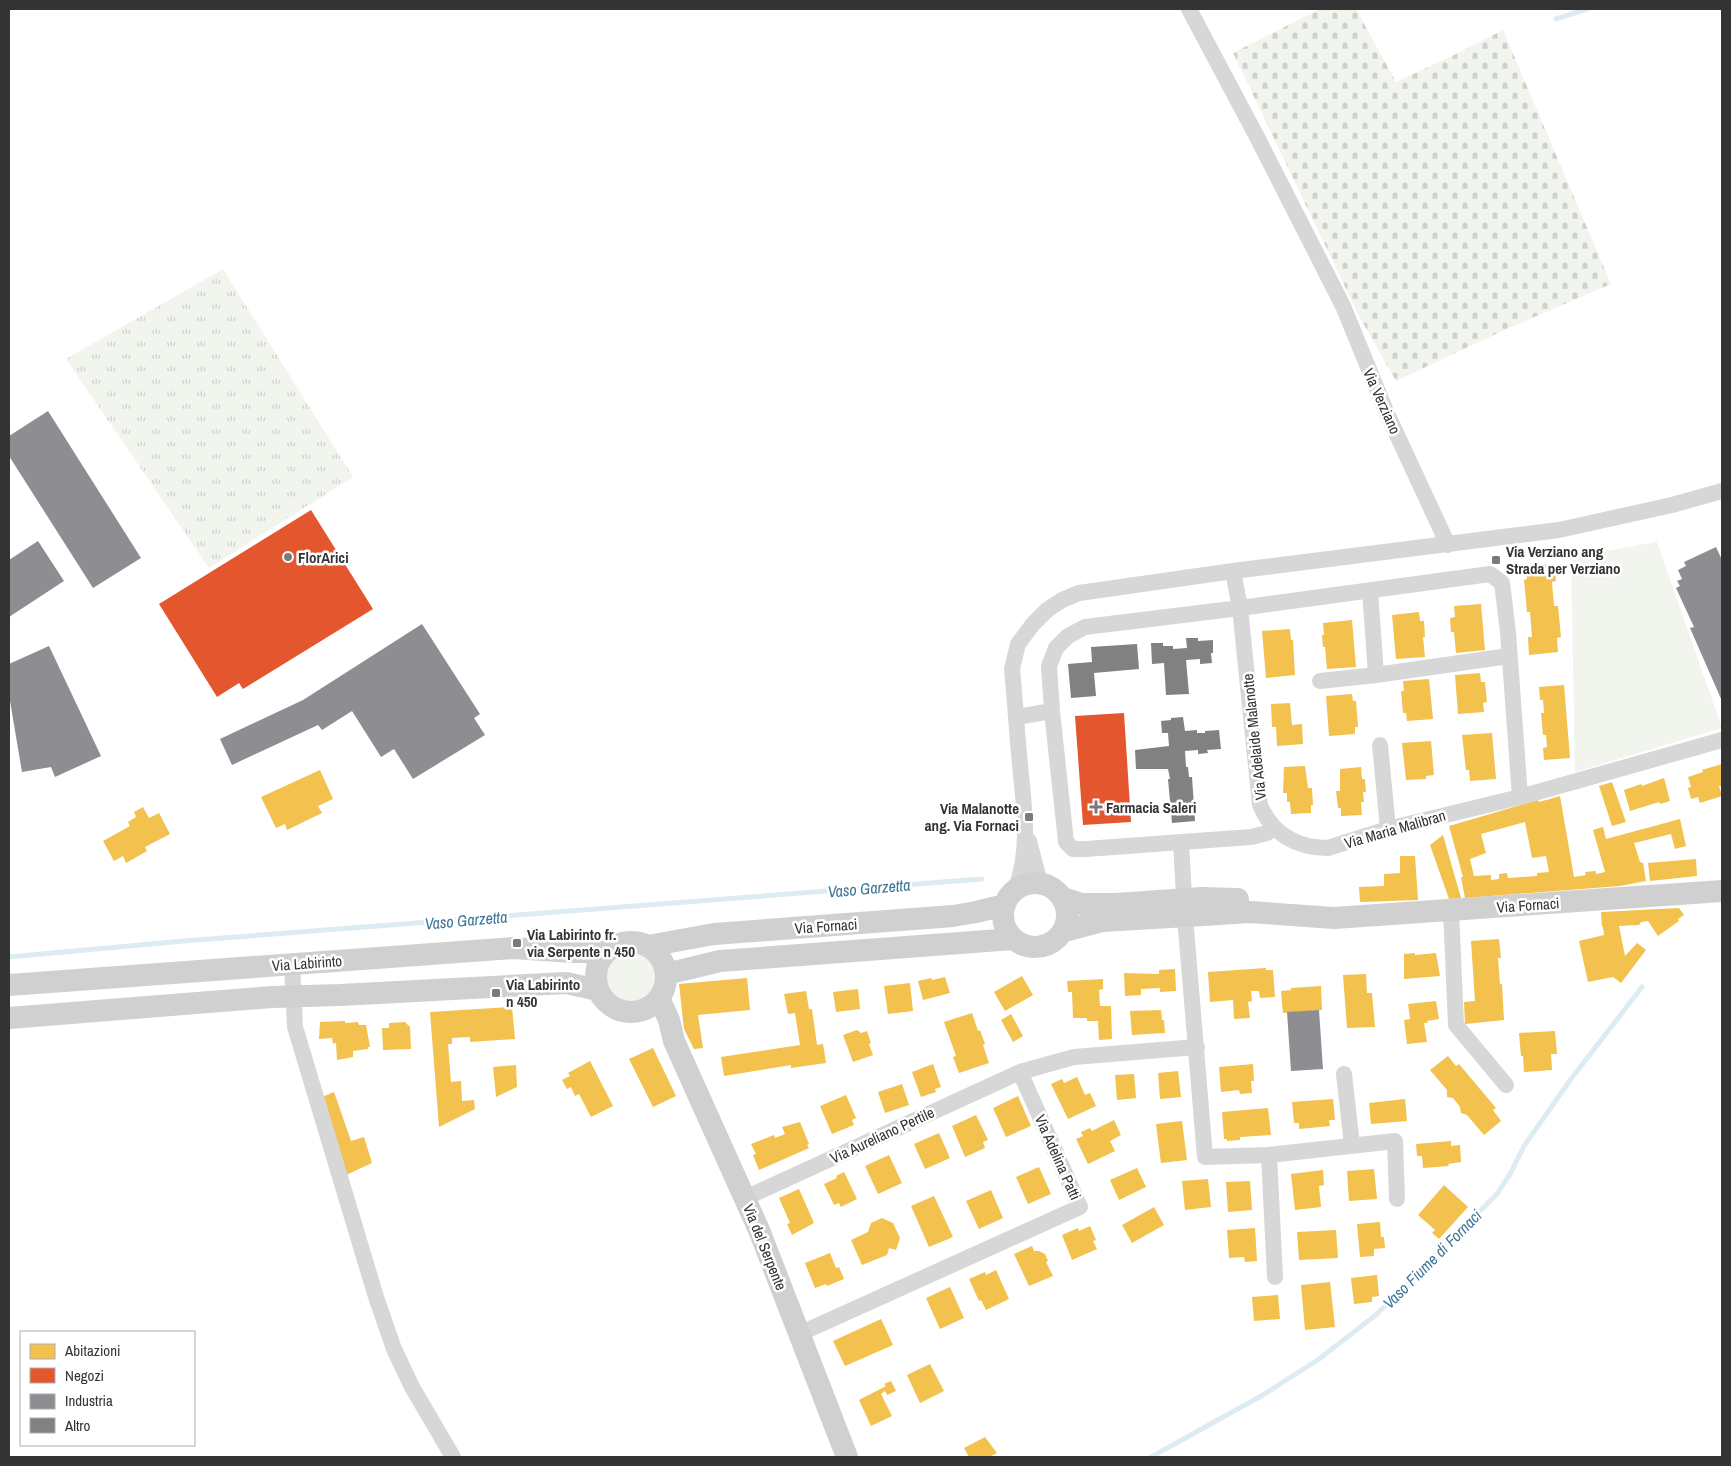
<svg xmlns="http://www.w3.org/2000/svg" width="1731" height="1466" font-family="'Archivo Narrow',sans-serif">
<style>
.grass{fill:url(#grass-tufts)}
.cemetery{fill:url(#cemetery-stones)}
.garden{fill:#f1f5ed}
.homes{fill:#f2c14e;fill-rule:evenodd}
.shops{fill:#e4572e}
.industry{fill:#8d8d92}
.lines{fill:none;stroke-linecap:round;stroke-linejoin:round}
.stream{stroke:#ddebf3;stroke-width:5}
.building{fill:#818181}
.street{stroke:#d7d7d7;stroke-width:16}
.secondary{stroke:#d0d0d0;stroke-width:22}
.poi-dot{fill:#7a7a7a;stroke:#fff;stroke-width:2}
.labels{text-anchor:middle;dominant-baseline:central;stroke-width:5;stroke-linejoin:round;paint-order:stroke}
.street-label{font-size:15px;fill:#333;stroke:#fff}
.poi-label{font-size:15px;font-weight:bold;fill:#333;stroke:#fff;text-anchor:start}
.water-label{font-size:16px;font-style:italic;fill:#3f7597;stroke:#fff}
</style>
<defs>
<pattern id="grass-tufts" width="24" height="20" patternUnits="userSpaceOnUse" patternTransform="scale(1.25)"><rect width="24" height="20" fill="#f1f5ed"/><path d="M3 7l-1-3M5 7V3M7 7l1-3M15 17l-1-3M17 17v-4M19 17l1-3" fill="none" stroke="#cfd2cc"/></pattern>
<pattern id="cemetery-stones" width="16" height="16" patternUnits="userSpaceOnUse" patternTransform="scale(1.25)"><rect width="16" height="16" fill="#f1f5ed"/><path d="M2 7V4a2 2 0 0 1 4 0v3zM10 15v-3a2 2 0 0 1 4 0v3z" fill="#cfd2cc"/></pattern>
</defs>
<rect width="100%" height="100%" fill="#fff"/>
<!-- grass -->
<path class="grass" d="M223 269 353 477 209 568 66 359Z"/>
<!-- cemetery -->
<path class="cemetery" d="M1320 9H1356L1396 82 1454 55 1503 30 1611 284 1502 331 1396 381 1359 316 1233 53Z"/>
<!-- garden -->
<path class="garden" d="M1657 542 1722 728 1575 772 1571 557Z
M605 977a26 26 0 1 1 52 0a26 26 0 1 1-52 0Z"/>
<!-- homes -->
<path class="homes" d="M1554 564 1556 581 1552 582 1554 606H1558L1561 637 1557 638 1558 652 1529 655 1528 637H1532L1530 612H1527L1524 580 1527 579 1526 566Z
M1481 604 1485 650 1456 653 1454 632H1451L1450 618 1455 617 1454 606Z
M1419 612 1420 621H1424L1425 637H1423L1425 657 1396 659 1392 615Z
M1352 620 1356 667 1327 669 1325 647H1323L1322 635H1324L1323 623Z
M1290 629 1291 640H1293L1295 675 1266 678 1262 631Z
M1480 673 1481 682H1485L1487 702 1483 703 1484 712 1458 714 1455 675Z
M1429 679 1433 719 1407 721 1406 713H1403L1401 691H1404L1403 681Z
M1564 685 1570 758 1544 760 1543 748 1547 747 1546 735H1543L1541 713H1544L1543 700H1540L1539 687Z
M1352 694 1353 701H1356L1358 727H1355V734L1329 736 1326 696Z
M1290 703 1292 725 1302 724 1303 744 1277 746 1276 727H1272L1271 704Z
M1492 733 1496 779 1470 781 1469 770H1466L1462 735Z
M1431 741 1434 775 1426 776V779L1406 780 1402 743Z
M1722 764V786H1719L1722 796 1700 803 1698 797 1691 799 1688 788 1691 787 1688 777 1703 772 1702 770Z
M1305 766 1308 788H1312L1313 805H1311V813L1291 814 1290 802H1287V793H1283L1284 767Z
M1361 767 1362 779H1365L1366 792H1363L1364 802H1361L1362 815 1341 816V808H1338L1336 791H1340V769Z
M320 770 333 799 318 806 322 813 287 830 285 824 276 828 261 797Z
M1664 778 1670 801 1660 804 1659 802 1630 811 1624 790 1641 784 1642 786Z
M1612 782 1626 822 1612 826 1599 786Z
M1560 796 1574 877 1586 875 1585 872 1596 871V874L1605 872 1593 830 1603 827 1606 839 1680 819 1686 846 1675 849 1671 834 1634 843 1640 862 1643 863 1646 881 1620 886 1465 898 1461 877H1463L1449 826 1538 800 1539 802ZM1525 822 1532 858 1546 856 1549 872 1537 873V876L1508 878 1507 873 1499 874V879L1491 880V875L1474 876 1470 859 1486 853 1481 834Z
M143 807 149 818 159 813 170 834 145 847 147 851 126 863 123 856 114 861 103 841 130 826 128 822 136 817 134 812Z
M1443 835 1461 898 1449 899 1430 845Z
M1400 856H1415L1418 900 1360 902 1359 887 1384 886V874L1400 873Z
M1696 859 1697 876 1650 881 1648 863Z
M1679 908 1684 915 1678 919 1679 921 1658 936 1648 921 1641 922 1639 925 1619 926 1625 956 1637 943 1646 950 1621 983 1613 977 1588 982 1579 941 1604 935 1603 927H1602L1601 912Z
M1499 939 1501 958H1498L1500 984H1502L1504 1020 1465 1024 1464 1002 1475 1001 1471 941Z
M1415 953V955L1436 953 1440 976 1404 979V954Z
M1266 968V970H1273L1275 997 1260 998 1259 991H1251L1252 1001 1248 1002 1250 1018 1234 1019 1233 1000 1210 1002 1208 972Z
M1175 969 1176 991 1160 992V988L1141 989V995L1125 996 1124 973 1159 974V970Z
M1366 974 1367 993H1372L1375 1027 1347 1028 1343 975Z
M1022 976 1033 995 1005 1011 994 992Z
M945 977 950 993 923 1000 918 981 931 978 932 980Z
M747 978 750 1010 698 1015 703 1048 694 1049 684 1029 679 984Z
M1103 979V989L1099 990 1100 1006H1111L1112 1039 1099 1040 1098 1021H1087V1018H1073L1072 992H1068L1067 981Z
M910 983 913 1011 888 1014 884 986Z
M1321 986 1322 1010 1283 1013 1281 991 1291 990V988Z
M858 989 860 1009 836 1012 833 992Z
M806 991 809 1009H812L817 1045 823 1044 826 1063 791 1068V1065L724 1076 721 1057 800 1045 795 1013 788 1014 784 994Z
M1436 1001 1439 1019 1427 1021 1428 1023H1424L1427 1042 1407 1044 1404 1020 1410 1019 1408 1004Z
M512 1007 515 1039 470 1042V1037L452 1038V1044H448L451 1082 461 1081 462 1101 474 1100 475 1109 439 1127 430 1012Z
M1161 1010 1162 1020H1164L1165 1033 1132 1035 1130 1011Z
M972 1013 978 1031 980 1030 985 1044 983 1045 989 1063 959 1073 953 1057 956 1056 944 1022Z
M1011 1014 1023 1036 1013 1042 1001 1020Z
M345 1021V1023L358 1022 359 1025H366L370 1047H368V1049L353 1051V1057L337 1060 336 1043 333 1044 332 1038 319 1039 320 1022Z
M405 1022 410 1027 411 1049 383 1050 382 1028H389V1023Z
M857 1030 861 1033 867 1031 871 1043 869 1044 873 1055 853 1062 843 1035Z
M1555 1031 1557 1054H1551L1552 1070 1524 1072 1523 1056H1521L1519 1033Z
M653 1048 676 1096 653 1107 629 1059Z
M1448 1056 1456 1066 1459 1064 1496 1108 1493 1110 1501 1121 1484 1135 1467 1115 1461 1113 1460 1107 1453 1098 1447 1097V1090L1430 1070Z
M590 1061 613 1106 591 1117 579 1094 575 1096 571 1087 567 1089 562 1080 570 1076 568 1073Z
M933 1064 941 1087 935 1089 936 1092 921 1097 912 1072Z
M1253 1064 1254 1081H1251L1252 1093 1240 1094 1239 1090 1221 1092 1219 1067Z
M516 1065 517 1087 496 1097 493 1067Z
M1178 1071 1181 1097 1160 1099 1158 1073Z
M1134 1074 1136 1098 1117 1100 1115 1075Z
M1077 1077 1085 1095 1090 1093 1096 1106 1068 1119 1051 1084 1062 1079 1064 1083Z
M902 1084 909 1105 885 1113 878 1092Z
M334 1092 351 1141 364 1137 372 1163 346 1175 322 1097Z
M846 1095 856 1118 852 1120 854 1125 832 1134 820 1106Z
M1018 1096 1031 1126 1006 1137 993 1108Z
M1333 1099 1335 1120H1329L1330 1126 1299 1129V1123H1294L1292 1102Z
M1405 1099 1407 1121 1371 1124 1369 1103Z
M1268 1108 1271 1135 1240 1137V1140L1227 1141V1139H1224L1222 1112Z
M976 1115 988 1140 983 1142 985 1148 965 1157 952 1126Z
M1114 1120 1121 1135 1110 1141 1115 1151 1088 1164 1076 1139 1083 1136 1081 1132 1090 1128 1092 1131Z
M1182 1121 1187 1160 1161 1163 1156 1124Z
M800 1122 809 1144 807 1145 809 1148 759 1170 753 1155 756 1154 751 1144 774 1135 775 1138 785 1134 782 1127Z
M939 1133 950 1158 925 1169 914 1144Z
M1451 1141V1146L1460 1145 1461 1162 1448 1164 1449 1166 1423 1168 1422 1156H1417L1416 1144Z
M889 1155 902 1183 878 1194 865 1166Z
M1039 1167 1051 1194 1028 1204 1016 1177Z
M1137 1168 1146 1187 1119 1200 1110 1180Z
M1374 1169 1377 1199 1349 1201 1347 1171Z
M1323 1170 1324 1185 1319 1186 1321 1207 1295 1210 1291 1174Z
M844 1172 857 1199 841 1207 839 1203 834 1205 824 1184 837 1178 836 1176Z
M1208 1179 1211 1207 1185 1210 1182 1181Z
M1250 1181 1252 1210 1228 1212 1226 1182Z
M1444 1185 1468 1207 1439 1239 1432 1233 1435 1230 1418 1215Z
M799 1189 814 1223 792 1235 787 1224 790 1223 779 1198Z
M991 1190 1003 1218 979 1229 966 1201Z
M934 1196 953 1237 929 1247 911 1206Z
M1154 1207 1164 1225 1132 1243 1122 1225Z
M882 1218 893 1223 900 1238 896 1250 889 1248 887 1255 862 1265 851 1240 868 1232 871 1223Z
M1380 1222 1381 1237H1384L1385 1248 1374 1249V1256L1360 1257 1357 1224Z
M1090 1226 1096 1240 1093 1241 1097 1249 1072 1260 1062 1235 1078 1228 1079 1231Z
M1255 1228 1257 1261 1245 1262 1244 1257 1229 1258 1227 1230Z
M1336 1230 1338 1258 1299 1260 1297 1232Z
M1032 1246 1034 1251H1039L1045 1254 1048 1261 1046 1262 1053 1276 1029 1286 1014 1254Z
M830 1253 836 1268 839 1267 844 1279 827 1286 826 1284 815 1288 805 1263Z
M996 1270 1009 1299 986 1310 981 1300 979 1301 969 1279 985 1272 986 1275Z
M1377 1275 1379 1296 1372 1297V1302L1354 1304 1351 1278Z
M1330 1282 1335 1327 1305 1330 1301 1285Z
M950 1287 964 1318 940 1329 926 1298Z
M1278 1295 1280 1319 1254 1321 1252 1297Z
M881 1319 893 1345 845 1366 833 1341Z
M930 1364 944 1391 920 1403 907 1375Z
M891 1381 896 1391 887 1395 885 1391 881 1394 892 1416 871 1426 859 1400 886 1386 884 1384Z
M985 1437 997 1453 989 1457H969L964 1448Z"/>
<!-- shops -->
<path class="shops" d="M311 510 373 609 243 689 239 683 217 697 159 604Z
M1124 713 1131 822 1083 825 1075 716Z"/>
<!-- industry -->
<path class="industry" d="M48 411 141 558 93 588 9 456V436Z
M38 541 64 581 9 617V560Z
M1716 547 1722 560V701L1690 628 1694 627 1676 588 1680 586 1677 581 1682 579 1678 570 1686 566 1684 562Z
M422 624 480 714 474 718 485 735 413 779 394 749 381 757 352 711 322 730 318 725 232 765 220 739 303 700Z
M49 646 101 756 55 777 51 767 22 772 9 695V664Z
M1319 1010 1323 1069 1291 1071 1287 1012Z"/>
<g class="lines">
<!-- stream -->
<path class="stream" d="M1556 19 1587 9
M9 957 184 941 982 879
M1151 1457 1263 1395 1319 1359 1377 1314 1497 1194 1510 1174 1524 1146 1571 1079 1642 987"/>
</g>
<!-- building -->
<path class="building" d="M1186 638H1198V641L1213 640V653H1211L1212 663 1200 664V659L1186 660 1189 694 1166 695 1164 663 1152 664 1151 643H1163V646H1173V649L1187 648Z
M1137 644 1139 669 1094 673 1096 696 1071 698 1068 664 1092 662 1091 647Z
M1183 717 1185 731 1197 730V733H1205V731L1219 730 1221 749 1207 750 1208 753 1198 754V750L1185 751 1186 767H1188L1189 777H1192L1195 821 1172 823 1168 779H1170L1168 769H1136L1135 750 1169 746 1168 733H1162L1161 721 1171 720V718Z"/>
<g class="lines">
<!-- street -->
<path class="street" d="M1189 9 1257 137 1343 306 1386 411 1448 545
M1233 571 1240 608 1260 805C1272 834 1297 848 1328 848L1388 829 1520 797 1722 740
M1370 590 1376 675
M1320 681 1376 675 1509 656
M1016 717 1052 711
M1380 745 1388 829
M1274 827 1267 833 1251 837 1086 849H1073L1066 842 1052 711 1049 666 1056 648 1068 636 1085 627 1240 608 1490 574 1502 583 1508 632 1520 797
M1029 841 1040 883
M1181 842 1185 917 1205 1157 1269 1155 1395 1141 1397 1199
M1015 890C1031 851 1024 806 1020 765 1017 733 1015 701 1012 669L1018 644 1033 624 1047 610 1062 600 1079 593 1233 571 1559 530 1672 505 1722 491
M1451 911 1456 1025 1506 1085
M292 964 295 1027 376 1297 394 1349 412 1387 453 1457
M1344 1074 1352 1145
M1269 1155 1275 1277
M745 1198 1020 1072
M799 1334 1080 1207 1020 1072 1074 1057 1197 1047"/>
<!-- secondary -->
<path class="secondary" d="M1003 915a32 32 0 1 1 64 0a32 32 0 1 1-64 0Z
M1063 898 1081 904H1116L1202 898 1238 899
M1064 931 1102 921 1204 915 1250 912 1334 918 1722 891
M596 977a35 35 0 1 1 70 0a35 35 0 1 1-70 0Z
M648 946 714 934 953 916 976 912 1005 905
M666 974 720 961 1013 939
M9 985 513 948 573 952H606
M659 998 669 1020 674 1041 759 1230 847 1457
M9 1018 272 997 340 995 566 983 598 990"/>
</g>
<!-- markers -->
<g class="poi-dot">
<circle cx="288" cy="557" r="5"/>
<rect x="1491" y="555" width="10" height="10" rx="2.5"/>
<path d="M1093.5 799.5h5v5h5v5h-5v5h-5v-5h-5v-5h5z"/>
<rect x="1024" y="812" width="10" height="10" rx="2.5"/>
<rect x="512" y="938" width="10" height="10" rx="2.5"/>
<rect x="491" y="988" width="10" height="10" rx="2.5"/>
</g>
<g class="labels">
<!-- street labels -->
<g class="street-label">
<text transform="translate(1382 401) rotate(66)">Via Verziano</text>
<text transform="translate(1254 737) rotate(-96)">Via Adelaide Malanotte</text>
<text transform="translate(1395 829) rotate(-16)">Via Maria Malibran</text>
<text transform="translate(1528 905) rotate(-4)">Via Fornaci</text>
<text transform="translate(826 926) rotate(-4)">Via Fornaci</text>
<text transform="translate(307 963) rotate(-4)">Via Labirinto</text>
<text transform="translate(882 1135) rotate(-25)">Via Aureliano Pertile</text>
<text transform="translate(1058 1157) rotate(66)">Via Adelina Patti</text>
<text transform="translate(765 1247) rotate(68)">Via del Serpente</text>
</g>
<!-- poi labels -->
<g class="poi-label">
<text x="1506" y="551">Via Verziano ang<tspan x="1506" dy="17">Strada per Verziano</tspan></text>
<text x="298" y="557">FlorArici</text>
<text x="1106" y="807">Farmacia Saleri</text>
<text x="1019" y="808" text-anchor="end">Via Malanotte<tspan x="1019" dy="17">ang. Via Fornaci</tspan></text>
<text x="527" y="934">Via Labirinto fr.<tspan x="527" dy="17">via Serpente n 450</tspan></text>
<text x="506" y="984">Via Labirinto<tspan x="506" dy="17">n 450</tspan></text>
</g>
<!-- water labels -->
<g class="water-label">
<text transform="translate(869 888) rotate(-5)">Vaso Garzetta</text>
<text transform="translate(466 920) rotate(-5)">Vaso Garzetta</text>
<text transform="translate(1432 1259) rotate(-45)">Vaso Fiume di Fornaci</text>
</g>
</g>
<!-- border -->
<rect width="1731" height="1466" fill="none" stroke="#333333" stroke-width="20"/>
<!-- legend -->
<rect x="20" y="1331" width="175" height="115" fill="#ffffff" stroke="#adadad"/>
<rect x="30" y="1344" width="25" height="15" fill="#f2c14e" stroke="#adadad"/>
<text x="65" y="1356" font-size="15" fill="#333333">Abitazioni</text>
<rect x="30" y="1368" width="25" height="15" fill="#e4572e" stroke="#adadad"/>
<text x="65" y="1381" font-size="15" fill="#333333">Negozi</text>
<rect x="30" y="1394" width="25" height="15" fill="#8d8d92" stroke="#adadad"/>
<text x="65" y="1406" font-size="15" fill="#333333">Industria</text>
<rect x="30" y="1418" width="25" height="15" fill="#818181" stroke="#adadad"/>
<text x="65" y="1431" font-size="15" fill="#333333">Altro</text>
</svg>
